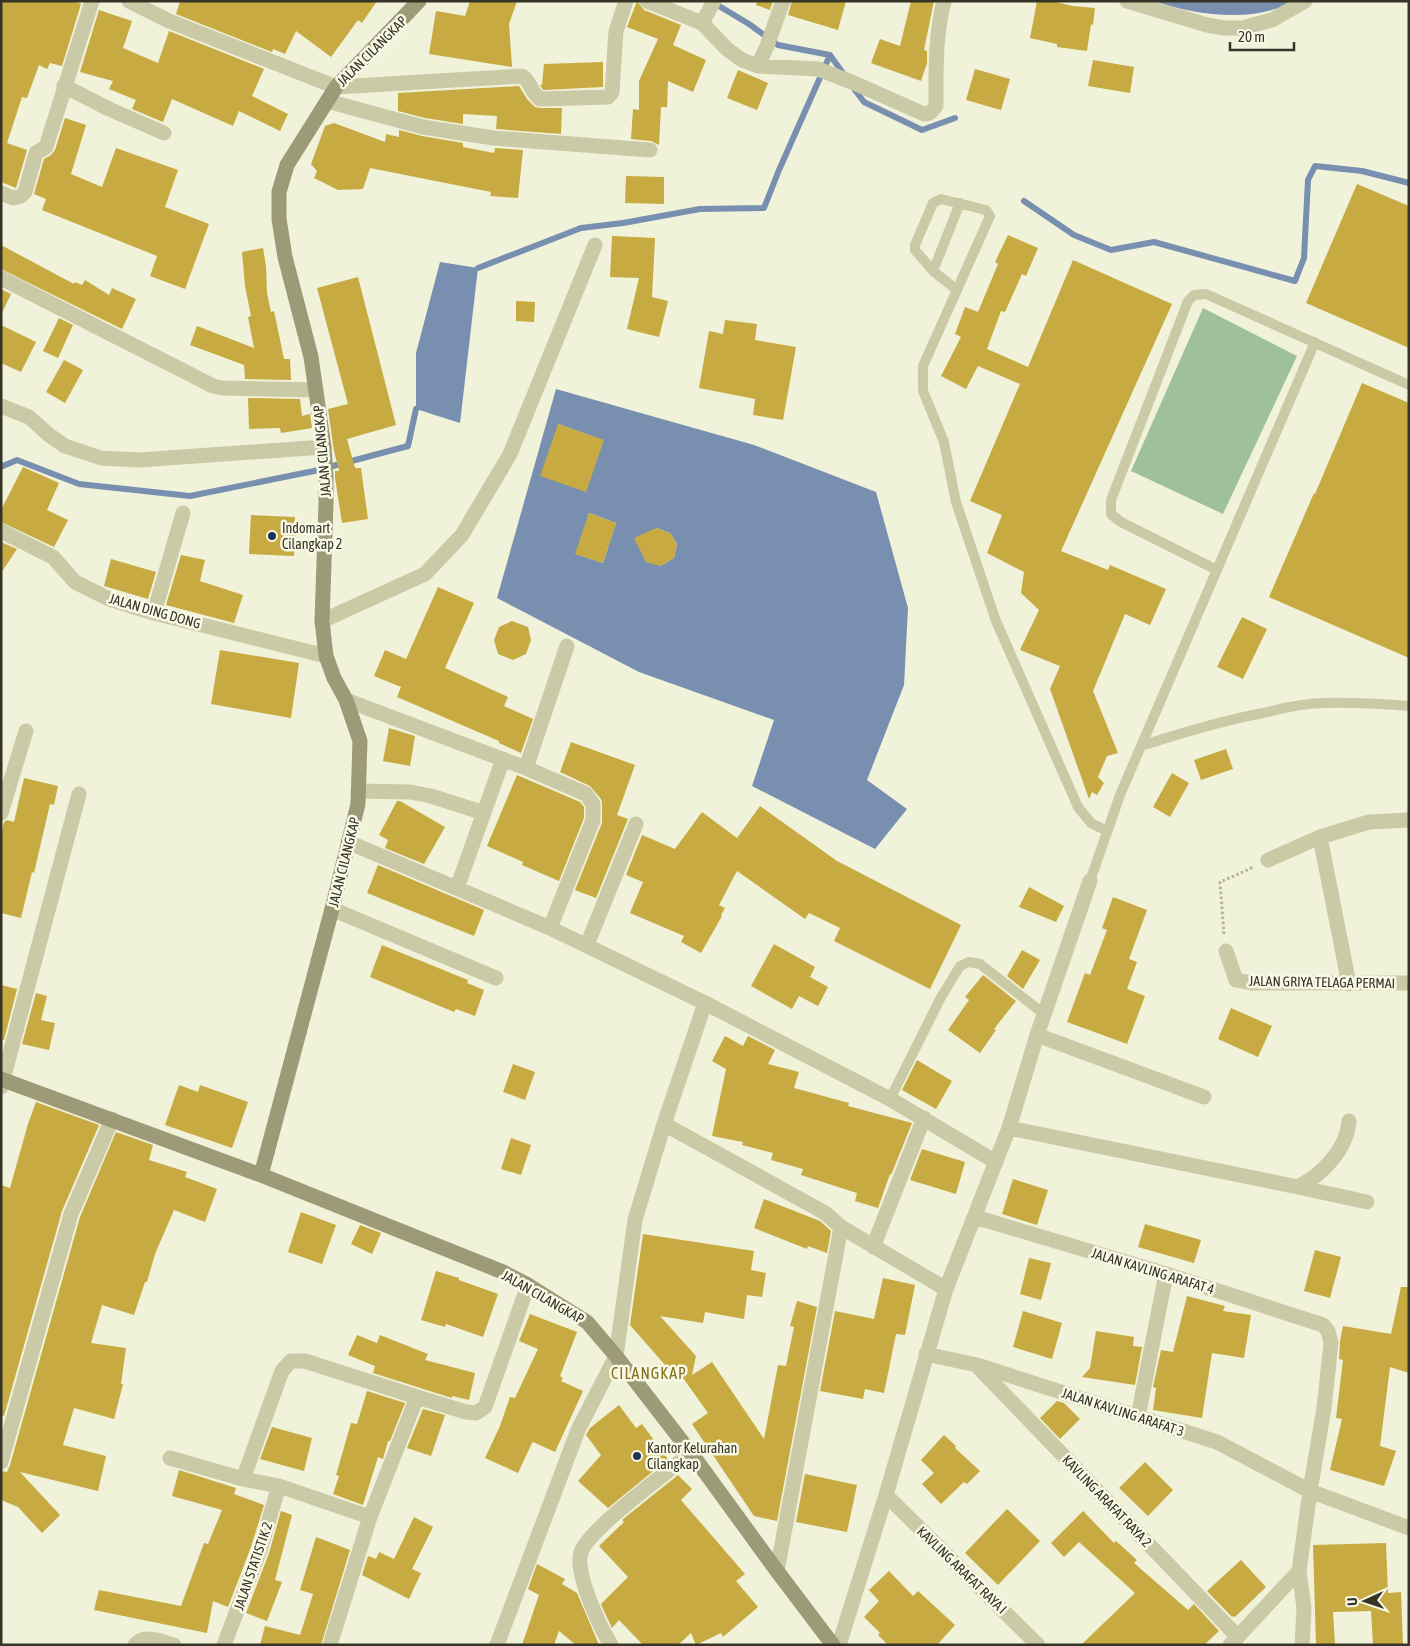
<svg xmlns="http://www.w3.org/2000/svg" width="1410" height="1646" font-family="'Asap Condensed',sans-serif">
<style>
.green{fill:#9fc19a}
.water{fill:#798faf;fill-rule:evenodd}
.lines{fill:none;stroke-linecap:round;stroke-linejoin:round}
.stream{stroke:#798faf;stroke-width:6}
.building{fill:#c7aa42}
.path{stroke:#b6b490;stroke-width:3;stroke-dasharray:2.5 2.5;stroke-linecap:butt}
.lane{stroke:#cacaa6;stroke-width:10}
.street{stroke:#cacaa6;stroke-width:15}
.secondary{stroke:#9d9a77;stroke-width:15}
.poi-dot{fill:#1c3457;stroke:#f8f9e6;stroke-width:2}
.labels{text-anchor:middle;dominant-baseline:central;stroke-width:5;stroke-linejoin:round;paint-order:stroke}
.street-label{font-size:14px;fill:#363427;stroke:#f8f9e6}
.poi-label{font-size:14px;fill:#363427;stroke:#f8f9e6;text-anchor:start}
.quarter-label{font-size:16px;letter-spacing:1px;fill:#856f1f;stroke:#f8f9e6}
</style>
<rect width="100%" height="100%" fill="#f0f2da"/>
<!-- green -->
<path class="green" d="M1203 308 1297 356 1223 514 1131 471Z"/>
<!-- water -->
<path class="water" d="M1154 1H1293C1254 24 1195 15 1154 1Z
M440 262 478 268 460 423 416 409V353Z
M556 389 754 445 876 492 908 608 904 685 867 780 907 809 875 849 752 786 774 720 639 672 497 598ZM558 424 603 440 586 491ZM589 513 616 523 603 563 576 554ZM656 528 670 533 677 544 674 558 660 566Z"/>
<g class="lines">
<!-- stream -->
<path class="stream" d="M714 3 749 24 778 45 830 55 845 76
M852 86 864 102 922 130 955 118
M1024 201 1074 235 1111 250 1154 242 1295 281 1304 258 1308 180 1315 166 1362 171 1409 183
M478 268 581 228 623 223 700 209 764 208 779 170 830 55
M1 465 3 466 17 460 79 484 190 496 314 471 408 446 416 409"/>
</g>
<!-- building -->
<path class="building" d="M1 1H75L81 4 62 66 50 63 47 69 39 65 27 98 22 97 7 143 27 150 16 188 1 182Z
M180 1H377L362 23 358 20 331 57 296 31 285 54 273 49 272 52 176 14Z
M470 1H517L509 24 512 67 429 54 436 11 465 16Z
M637 1 644 10 681 25 673 45 706 60 693 92 668 81 667 107H661L659 145 651 141 631 139 633 109 639 110V81L658 39 627 27Z
M757 1H773L770 10 756 5Z
M792 1H846L838 30 788 15Z
M911 1H934L924 50 927 51V63L921 81 871 63 880 39 900 46Z
M1037 1H1051L1073 6 1095 8 1093 25 1091 24 1087 51 1057 47V44L1030 38Z
M99 10 132 21 123 48 158 63 169 31 264 69 252 96 288 114 280 131 239 111 233 126 172 99 163 122 132 109 136 100 109 89 113 81 80 72Z
M1093 60 1134 67 1130 93 1088 86Z
M603 62V87L543 90 540 85H542L544 64Z
M975 69 1010 79 1001 110 966 100Z
M738 70 768 83 757 110 727 98Z
M519 86 527 99 535 107 540 108H562L561 134 496 129 497 116 463 114V124L425 118 398 111V93Z
M65 118 86 125 71 174 102 187 116 148 178 170 165 207 209 224 185 289 150 276 157 256 42 210 46 199 34 194 44 159 51 155 55 150Z
M334 123 385 142 386 134 399 137V130L422 136 463 143V147L494 153 495 148 523 150 518 198 490 196 491 192 370 168 363 189 338 190 314 178 317 171 311 164 325 126Z
M626 176 664 177V204L625 203Z
M1357 184 1409 206V348L1306 303Z
M1008 235 1038 248 1026 276 1022 274 1005 312 1001 311 987 349 1028 367 1073 260 1172 304 1061 551 1108 570 1110 565 1166 589 1150 625 1125 614 1093 691 1118 753 1107 756 1098 777 1104 783 1097 795 1092 792 1089 799 1050 689 1060 666 1020 650 1039 610 1021 593 1024 572 987 553 1002 515 970 501 1020 384 978 366 966 389 941 376 961 337 955 334 965 307 978 312 998 264 995 262Z
M612 236 655 238 652 297 668 301 659 337 627 329 639 278 610 277Z
M1 245 74 284 75 282 82 285 85 280 109 295 112 288 136 299 122 329 1 269Z
M263 248 266 266 267 293 271 312 274 311 284 359H290L291 380 245 379 244 365 190 345 197 326 254 348 248 317 251 316 245 286 242 252Z
M358 277 396 425 347 439 355 468H361L368 519 342 523 335 478V471H339L334 451 328 409 348 404 317 288Z
M1 289 11 294 1 315Z
M516 301 535 302 534 322 516 321Z
M59 318 73 325 58 358 43 351Z
M725 320 757 324 755 340 796 347 783 420 753 415 755 399 699 388 709 331 723 334Z
M1 325 36 342 21 372 1 363Z
M64 360 83 370 65 403 46 392Z
M1362 383 1409 403V658L1269 597 1314 493 1315 494Z
M248 398 300 399 302 416 310 414 312 428 281 433 280 428 249 429Z
M558 424 604 440 586 492 540 476Z
M23 467 59 483 47 510 68 520 54 547 1 522V510Z
M589 513 616 523 603 563 575 554Z
M251 515 295 517 294 556 249 554Z
M656 528 670 533 677 544 674 558 660 566 646 562 634 538Z
M1 542 17 549 1 573Z
M181 555 205 560 200 581 243 595 234 623 166 605Z
M111 559 156 572 148 599 104 586Z
M438 587 474 603 445 668 508 697 504 706 533 719 521 753 499 743V741L397 697 401 687 374 676 385 650 406 659Z
M1242 617 1267 629 1243 679 1217 667Z
M512 621 528 627 531 640 526 654 513 660 498 654 494 640 499 627Z
M220 650 299 663 291 718 211 704Z
M389 728 415 736 410 766 383 761Z
M571 742 635 765 617 815 628 819 596 898 575 890 602 823V803L601 799 590 786 560 772Z
M1226 749 1233 769 1201 780 1194 760Z
M1172 773 1189 783 1170 817 1153 807Z
M517 775 580 802 584 807V818L559 881 522 865 523 862 487 846Z
M24 778 58 786 54 805 50 804 34 873 32 872 21 918 1 913V834L4 822 7 820 14 822Z
M397 801H400L445 827 424 864 385 848 388 840 379 835Z
M760 806 837 861 961 925 930 989 834 941 840 928 809 913 805 919 737 871 719 905 725 908 721 915 722 916 701 953 681 942 684 936 630 913 643 882 626 875 642 835 675 849 702 812 737 838Z
M378 865 484 910 474 936 367 893Z
M1029 887 1064 906 1056 922 1019 907Z
M1113 897 1147 910 1129 959 1137 962 1127 989 1145 996 1127 1044 1067 1022 1085 973 1090 975 1107 930 1102 928Z
M774 944 815 967 810 977 828 987 818 1006 799 996 792 1009 751 986Z
M382 945 468 980 467 983 484 990 475 1016 456 1009 454 1012 370 977Z
M1022 950 1040 960 1023 989 1007 976Z
M983 975 1016 1001 994 1029 996 1030 980 1053 948 1030 969 1000 965 997Z
M1 985 17 989 4 1040 1 1039Z
M36 993 47 996 41 1020 55 1023 49 1050 22 1044Z
M1231 1008 1272 1026 1258 1057 1218 1039Z
M725 1036 743 1046 748 1036 775 1050 768 1064 799 1072 794 1088 849 1103 848 1106 912 1123 891 1175 890 1174 878 1208 855 1201 857 1193 801 1175 803 1169 771 1160 773 1153 742 1145 743 1142 712 1136 726 1069 712 1061Z
M917 1060 952 1081 936 1109 902 1090Z
M513 1064 535 1072 525 1100 503 1092Z
M179 1085 198 1092 200 1085 248 1102 232 1148 165 1125Z
M36 1102 99 1125 62 1211 4 1416 1 1415V1185L10 1188 28 1124Z
M116 1132 153 1145 149 1160 187 1172 185 1177 217 1189 205 1222 174 1210 155 1254 147 1282H145L134 1315 102 1305 91 1343 126 1348 121 1384H123L114 1419 74 1408 63 1445 106 1456 98 1491 20 1472 60 1515 42 1533 18 1507 1 1500V1471L7 1472 10 1465 80 1217Z
M511 1138 531 1145 521 1175 501 1169Z
M922 1149 965 1162 956 1194 910 1180Z
M1013 1179 1048 1190 1037 1225 1002 1214Z
M764 1199 820 1221 831 1231 827 1253 808 1246 807 1249 754 1228Z
M301 1212 336 1225 322 1264 288 1252Z
M1145 1224 1201 1240 1194 1263 1138 1247Z
M360 1225 381 1233 372 1254 351 1244Z
M643 1234 754 1251 751 1270 766 1273 762 1297 747 1295 744 1319 705 1312 703 1323 660 1316 696 1356 692 1375 712 1362 764 1439 778 1365 786 1366 794 1327 790 1326 797 1301 817 1307 777 1521 754 1516 692 1424 708 1413 683 1378 679 1381 630 1325Z
M1315 1250 1341 1257 1330 1298 1304 1291Z
M1029 1258 1051 1263 1041 1300 1020 1294Z
M436 1271 459 1278V1280L498 1294 483 1337 446 1324 445 1327 421 1320Z
M883 1278 915 1285 905 1335 896 1334 884 1393 865 1389 863 1399 820 1391 835 1311 874 1319Z
M1401 1287H1409V1373L1390 1367 1380 1446 1396 1451 1384 1486 1330 1470 1342 1419 1336 1418 1343 1360 1339 1359 1340 1341 1343 1326 1391 1334Z
M1187 1296 1225 1306 1223 1311 1251 1315 1244 1358 1212 1353 1202 1418 1153 1410 1156 1388 1153 1387 1161 1350 1173 1352Z
M1023 1311 1062 1323 1052 1359 1013 1347Z
M530 1314 577 1332 560 1376 563 1378 561 1381 583 1391 555 1452 533 1442 532 1443 518 1473 485 1458 500 1426 510 1397 515 1398 538 1349 519 1341Z
M1096 1331 1134 1337 1133 1346 1142 1347 1135 1385 1082 1377 1090 1368Z
M357 1335 377 1343 380 1335 428 1354 425 1360 475 1373 469 1400 452 1396V1398L373 1373 375 1366 348 1355Z
M367 1391 405 1403 390 1441H388L383 1459 378 1457 363 1505 333 1494 339 1476 336 1475 351 1423 357 1424Z
M1057 1401 1064 1403 1080 1419 1060 1439 1040 1418Z
M619 1405 636 1428 642 1424 668 1459 608 1508 578 1481 601 1455 586 1435 590 1428Z
M423 1409 445 1415 431 1456 407 1448Z
M272 1427 312 1438 304 1471 260 1459Z
M944 1435 956 1446 955 1448 980 1471 967 1484 964 1482 941 1504 922 1484 934 1473 921 1460Z
M1145 1462 1173 1490 1148 1516 1119 1488Z
M179 1470 236 1488 234 1494 264 1505 251 1547 228 1607 213 1601 207 1633 94 1610 99 1590 181 1606 204 1543 208 1544 222 1510 172 1496Z
M805 1474 857 1485 847 1532 796 1522Z
M678 1475 692 1489 681 1500 745 1574 736 1581 758 1607 723 1637 721 1633 696 1645 691 1633 678 1645H643L619 1620 612 1628 603 1609 601 1604 628 1577 599 1546 624 1522 622 1520Z
M1007 1509 1040 1541 998 1585 965 1553Z
M281 1511 292 1515 275 1580 282 1582 267 1621 246 1613 269 1553Z
M1083 1511 1114 1543 1116 1541 1137 1560 1134 1563 1188 1610 1194 1604 1219 1631 1204 1645H1081L1135 1593 1079 1542 1064 1557 1051 1543Z
M414 1517 433 1527 412 1569 421 1573 409 1599 362 1575 368 1556 376 1559 379 1552 394 1559Z
M316 1537 350 1550 321 1645H260L265 1626 300 1635 313 1594 300 1590Z
M1386 1543 1388 1593 1401 1592 1403 1645H1373L1371 1611 1333 1612 1335 1645H1316L1313 1545Z
M1241 1560 1266 1587 1235 1617 1234 1616 1232 1617 1207 1591Z
M537 1564 565 1579 562 1584 577 1593 599 1645H576L559 1631 554 1645H522L539 1595 528 1589Z
M889 1571 913 1596 918 1591 955 1625 937 1645H888L878 1635 880 1633 864 1617 879 1601 869 1590Z"/>
<g class="lines">
<!-- path -->
<path class="path" d="M1224 934 1220 882 1254 867"/>
<!-- lane -->
<path class="lane" d="M933 271 960 203
M957 290 933 271 915 250V245L933 203 941 199 986 210 990 216 923 366V391L944 442 956 502 996 621 1078 807 1091 823 1107 831
M1217 570 1121 522 1111 514V500L1188 301 1194 295 1206 294 1409 385
M1141 746C1181 733 1221 721 1263 713 1283 708 1304 703 1324 703 1352 702 1381 704 1409 706
M1090 881 1120 795 1315 342
M890 1099 940 999 960 966 969 962 980 964 1044 1014"/>
<!-- street -->
<path class="street" d="M129 1 169 21 336 87 522 76C531 81 531 93 540 99L608 97 612 92 616 31 626 1
M647 1 702 23 727 49 742 60 758 66 818 69 854 83 924 114C930 114 932 111 936 106 936 70 935 36 944 1
M1127 1 1207 25 1224 28H1242L1272 20 1305 1
M702 23 714 1
M758 66 767 46 783 1
M64 86 109 109 164 133
M327 101 423 127 493 138 650 150
M1 193 13 198 21 196 25 192 36 153 46 147 92 1
M1 278 213 386 223 388 316 390
M1 406 29 417 49 435 65 446 101 458 139 460 324 447
M1 531 53 557 75 582 109 599 154 613 326 656
M154 613 183 513
M322 621 425 574 462 535 510 454 595 245
M346 700 526 768 586 794 593 804V820L550 928
M526 768 567 646
M358 791 410 792 431 796 484 813
M1 813 26 731
M1320 837 1349 984
M348 842 550 928 705 1003 890 1099 996 1162
M1268 860 1320 837 1369 822 1409 820
M457 888 503 759
M332 909 496 978
M587 945 636 824
M1226 951 1236 980 1252 983H1409
M1037 1035 1204 1097
M1 1087 79 794
M664 1124 809 1204 825 1213 841 1227 946 1289
M1009 1128 1298 1187C1323 1174 1347 1149 1349 1121
M1298 1187 1367 1202
M873 1247 924 1118
M926 1354 977 1365 1217 1442 1310 1491 1324 1408 1331 1343 1328 1331 1323 1325 1166 1274 975 1217
M979 1368 1238 1637
M1138 1417 1166 1274
M170 1458 243 1479 279 1486 370 1517
M1 1462 71 1214 112 1119
M243 1479 282 1371 291 1361H305L417 1397
M886 1495 1038 1645
M777 1571 841 1227
M1299 1571 1304 1608 1302 1645
M135 1645C144 1633 162 1642 174 1645
M224 1645 260 1550 279 1486
M330 1645 370 1517 417 1397 466 1412 476 1413 485 1407 528 1285
M497 1645 578 1430 616 1356 635 1220 664 1124 705 1003
M611 1645C600 1627 574 1572 581 1552 589 1529 669 1471 691 1453
M839 1645 886 1495 946 1289 1009 1128 1037 1035 1090 881
M1230 1645 1299 1571 1310 1491 1409 1528"/>
<!-- secondary -->
<path class="secondary" d="M1 1079 261 1175 503 1272 528 1285 587 1322 616 1356 691 1453 777 1571 833 1645
M261 1175 332 909 358 804 360 741 346 700 334 678 326 656 322 621 326 504V476L324 447 311 357 285 257 279 219V192L287 165 336 87 419 1"/>
</g>
<!-- markers -->
<g class="poi-dot">
<circle cx="272" cy="536" r="5"/>
<circle cx="637" cy="1456" r="5"/>
</g>
<g class="labels">
<!-- street labels -->
<g class="street-label">
<text transform="translate(372 51) rotate(-45)">JALAN CILANGKAP</text>
<text transform="translate(322 451) rotate(-95)">JALAN CILANGKAP</text>
<text transform="translate(155 611) rotate(16)">JALAN DING DONG</text>
<text transform="translate(344 862) rotate(-76)">JALAN CILANGKAP</text>
<text transform="translate(1322 982) rotate(1)">JALAN GRIYA TELAGA PERMAI</text>
<text transform="translate(1153 1271) rotate(17)">JALAN KAVLING ARAFAT 4</text>
<text transform="translate(543 1297) rotate(30)">JALAN CILANGKAP</text>
<text transform="translate(1123 1412) rotate(18)">JALAN KAVLING ARAFAT 3</text>
<text transform="translate(1107 1501) rotate(46)">KAVLING ARAFAT RAYA 2</text>
<text transform="translate(253 1566) rotate(-71)">JALAN STATISTIK 2</text>
<text transform="translate(962 1570) rotate(44)">KAVLING ARAFAT RAYA I</text>
</g>
<!-- poi labels -->
<g class="poi-label">
<text x="282" y="528">Indomart<tspan x="282" dy="16">Cilangkap 2</tspan></text>
<text x="647" y="1448">Kantor Kelurahan<tspan x="647" dy="16">Cilangkap</tspan></text>
</g>
<!-- quarter labels -->
<g class="quarter-label">
<text x="649" y="1373">CILANGKAP</text>
</g>
</g>
<!-- border -->
<rect width="1410" height="1646" fill="none" stroke="#363427" stroke-width="5"/>
<!-- north arrow -->
<g transform="translate(1365 1601) rotate(267)" stroke="#f8f9e6" stroke-width="4" paint-order="stroke">
<path d="M0-4L9 19L0 12L-9 19Z" fill="#363427"/>
<text y="-8" font-size="14" font-weight="bold" text-anchor="middle" fill="#363427">U</text>
</g>
<!-- scale -->
<path d="M1230 42v8h64v-8" fill="none" stroke="#363427" stroke-width="2.5"/>
<text x="1238" y="42" font-size="15" fill="#363427" stroke="#f8f9e6" stroke-width="4" paint-order="stroke">20 m</text>
</svg>
